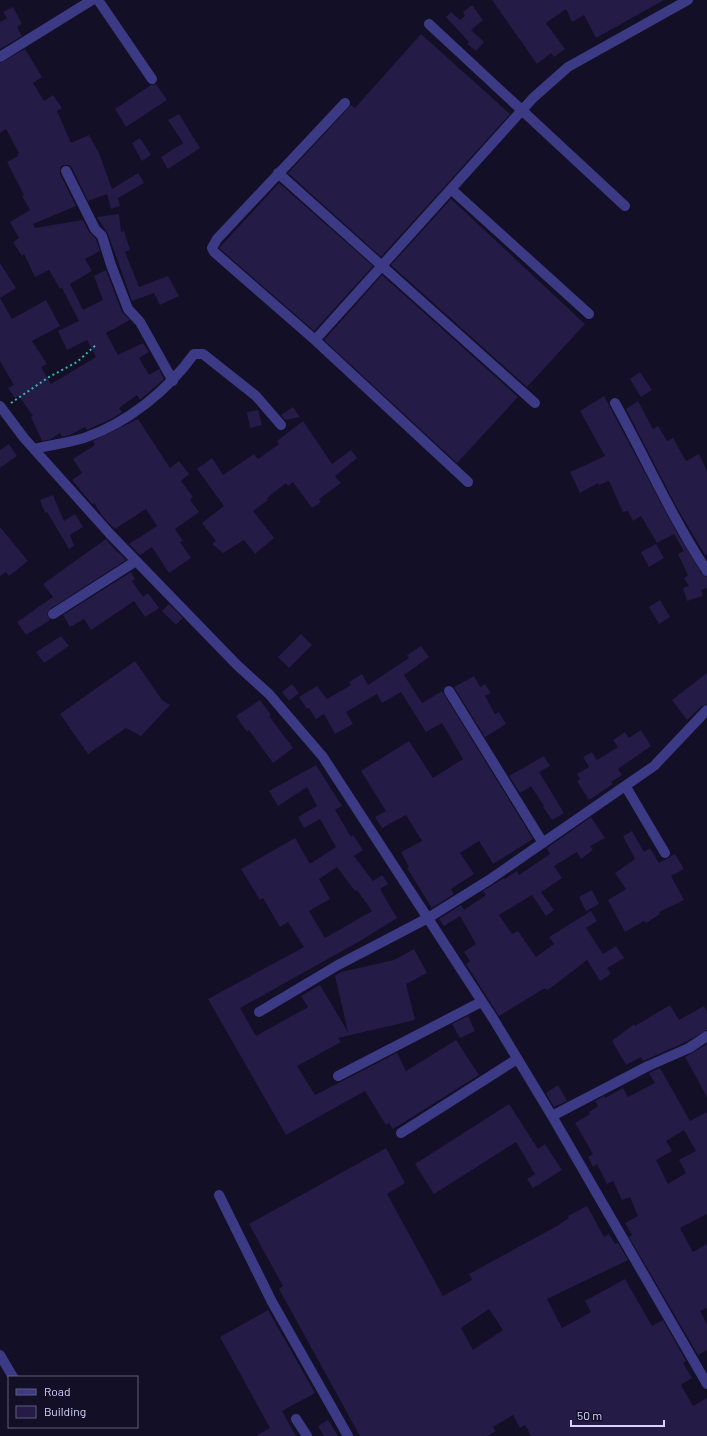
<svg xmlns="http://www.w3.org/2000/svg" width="707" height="1436" font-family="Barlow,sans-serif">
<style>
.building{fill:#241b47;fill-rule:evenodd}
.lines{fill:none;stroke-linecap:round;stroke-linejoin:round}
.path{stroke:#2fb8b0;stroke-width:2;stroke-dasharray:2 3;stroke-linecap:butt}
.minor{stroke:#3d3a85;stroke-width:10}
</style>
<rect width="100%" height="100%" fill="#130f26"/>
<!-- building -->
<path class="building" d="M492 0H664L596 38 584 15 572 22 566 9 546 23 565 49 554 57 551 53 537 64Z
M472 5 483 20 471 30 484 42 476 51 467 44 469 42 446 17 451 12 460 20 465 16 463 12Z
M13 7 22 24 17 27 22 36 0 49V22L7 18 3 12Z
M421 34 510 114 381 257 288 173 351 105 355 108Z
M25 49 42 77 33 83 44 101 53 95 62 108 57 111 71 143 89 135 99 153 112 189 138 173 144 183 118 198 120 206 111 209 107 194 88 201 72 168 69 165H63L60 168V174L76 206 33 224 35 228 83 220 89 232 96 239 100 251 85 259 92 271 70 284 83 310 103 300 94 276 106 270 122 312 130 320 106 333 118 355 143 343 149 352 139 358 149 375 159 369 164 379 140 400 137 395 119 408 122 412 113 418 87 430 85 427 70 435 62 437 60 433 51 439 42 441 31 417 33 416 19 396 15 398 8 388 14 385 0 361V263L16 288 0 298 12 319 46 300 60 326 32 341 47 364 41 367 51 384 96 357 87 340 67 350 58 331 79 321 62 288 60 289 49 270 35 277 24 254 22 256 13 242 19 238 10 222 30 210 22 196 24 195 7 162 18 156 17 154 19 153 6 129 0 133V63Z
M156 84 167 100 126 127 115 109 151 85Z
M179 114 200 148 168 169 161 157 183 143 168 120Z
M140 138 151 155 142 161 132 143Z
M279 183 373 266 314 331 219 248Z
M451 199 585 324 527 387 391 265Z
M119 214 121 232 124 231 130 250 125 252 139 287 168 276 179 296 160 305 154 293 132 301 108 234 97 217Z
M382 275 518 397 457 463 324 340Z
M640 372 652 390 641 397 630 379Z
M604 396 677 533 702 574 707 577V588L701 590 703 596 687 601 683 588 689 586 684 578 688 575 678 554 684 551 674 534 657 543 641 516 633 521 628 511 623 512 609 481 599 485 598 483 580 493 570 472 605 456 580 411Z
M638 401 653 429 658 426 667 441 673 438 686 461 699 454 707 471V554L705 555 676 506 626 409Z
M293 407 300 417 285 420 281 415Z
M258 410 262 425 250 428 247 412Z
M138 419 170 468 179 461 189 474 181 481 193 497 190 500 199 512 175 529 183 541 180 542 191 558 169 573 152 547 140 555 129 544 157 526 146 509 115 529 103 517 94 503 92 504 72 480 82 473 73 459 95 445 93 441Z
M303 421 332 464 351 450 357 458 335 476 341 483 319 499 321 502 312 508 293 482 288 486 286 483 267 498 268 500 253 511 274 538 255 554 244 540 223 553 212 544 216 541 202 523 224 506 197 469 212 458 223 475 254 454 258 459 279 444 277 441Z
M9 444 17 456 0 468V450Z
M53 495 64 521 75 514 83 527 70 535 74 546 69 549 47 512 45 513 40 500Z
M0 527 28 561 9 576 6 572 0 576Z
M106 539 117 552H118L126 560 50 609 47 614 50 620 26 635 17 622 53 597 43 584Z
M656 544 664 558 649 567 641 552Z
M131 572 135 579 132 581 143 597 148 593 159 608 145 617 134 601 91 630 84 619 70 627 63 615Z
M660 600 670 617 659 624 649 607Z
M169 604 183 618 176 625 162 611Z
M301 634 312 645 289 668 278 657Z
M61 636 69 646 44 663 36 652Z
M421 646 429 657 404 675 422 703 442 691 533 839 493 864 479 841 460 853 474 874 451 889 454 894 432 908 407 868 409 867 401 852 422 841 406 815 382 828 375 817 386 811 361 771 409 741 433 778 463 759 442 723 426 732 401 692 382 703 377 694 346 712 353 724 335 734 324 714 316 719 309 708 307 709 299 697 317 686 327 699 351 685 349 682 362 674 368 685 409 658 407 655Z
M135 661 162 700 170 705 141 736 126 728 88 754 60 714Z
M707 673V704L702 706 687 720 672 700Z
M474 676 480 687 485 684 491 693 485 696 495 714 499 712 506 724 485 737 454 687Z
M292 684 299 693 289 701 282 692Z
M260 700 271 715 269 716 293 748 273 763 249 730 247 732 236 716Z
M641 730 651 746 618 769 622 775 611 782 613 784 589 800 577 781 580 779 577 774 589 767 583 757 592 752 597 760 618 747 613 740 625 732 629 738Z
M544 756 550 766 539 772 564 813 552 820 543 807 544 806 531 786 520 793 509 776Z
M316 765 342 806 335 810 351 837 353 835 363 850 354 856 373 881 382 875 388 884 380 889 397 918 360 941 240 1008 256 1036 308 1007 301 996 320 985 348 1032 335 976 341 972 394 960 414 949 427 973 406 984 415 1020 338 1038 341 1042 297 1066 315 1095 397 1053 406 1071 456 1040 479 1075 393 1129 389 1123 386 1125 365 1091 286 1135 208 999 304 947 288 922 280 927 263 898 260 900 241 869 295 838 310 864 336 847 320 819 304 828 298 817 317 806 307 787 278 806 269 791ZM337 867 355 891 357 890 372 911 325 938 309 911 330 899 319 879Z
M591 817 605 838 590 846 593 850 581 859 577 852 554 866 562 878 541 892 554 910 546 916 532 895 499 915 512 934 518 931 536 957 554 944 549 937 591 911 597 921 586 928 597 945 603 954 616 946 624 958 607 968 611 974 600 981 587 960 552 987 547 990 545 988 499 1016 466 964 470 961 464 952 476 944 460 916 444 926 439 919 461 905 464 910 486 895 483 891 504 878 505 879 517 871 519 875 550 854 547 848Z
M632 831 644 852 650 848 659 863 675 854 684 869 671 876 684 900 659 912 660 914 646 923 644 921 625 932 608 900 626 889 615 873 635 859 623 836Z
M592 890 599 904 586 911 579 897Z
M670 1005 679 1020 704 1006 707 1011V1030L686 1042 643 1061 641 1057 626 1065 612 1041 634 1024 635 1026Z
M468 1016 475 1031 460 1038 452 1024Z
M707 1044V1097L685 1057Z
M660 1068 690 1121 707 1112V1214L680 1228 693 1252 707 1244V1308L700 1311 707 1324V1350L698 1355 629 1237 632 1235 625 1223 638 1216 630 1197 622 1200 613 1181 607 1184 597 1164 593 1167 588 1157 593 1154 575 1123 590 1114 589 1112 598 1106 595 1101 604 1096 605 1098 623 1088 628 1097 655 1083 649 1073ZM684 1130 696 1151 679 1160 686 1173 668 1184 656 1160 672 1151 666 1141Z
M558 1085 567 1101 554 1107 546 1093Z
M509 1104 538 1149 545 1144 562 1170 533 1188 527 1179 535 1174 516 1142 434 1194 415 1164Z
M386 1148 405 1183 387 1194 443 1296 472 1280 469 1274 557 1226 569 1218 568 1216 587 1206 604 1237 609 1234 615 1244 618 1243 628 1260 547 1299 562 1328 591 1312 585 1301 625 1279 652 1326 663 1320 686 1361 683 1363 692 1378 681 1385 693 1406 707 1398V1436H531L525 1425 520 1428 513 1415 493 1427 496 1431 487 1436H360L279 1289 283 1286 249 1224ZM489 1309 503 1330 473 1350 461 1328Z
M268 1310 315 1393 282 1411 296 1436H256L270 1428 220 1337Z
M328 1420 338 1436H324L318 1426Z"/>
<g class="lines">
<!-- path -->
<path class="path" d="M11 403 49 377 77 362 97 344"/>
<!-- minor -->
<path class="minor" d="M98 0 152 79
M429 24 625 206
M0 57 92 0
M345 103 217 239 212 248 214 252 315 340 468 482
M66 171 95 229 102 236 111 265 128 309 140 322 173 381
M278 173 535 403
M451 189 589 314
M315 340 533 98 568 67 688 0
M615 403C646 459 672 518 707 571
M0 406 24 438 110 534 237 665 269 694 323 757 494 1020 552 1116 707 1384
M34 449C50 445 68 443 84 438 128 423 168 390 194 354H203L256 396 281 425
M53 614 136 561
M449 691 543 843
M626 787 665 853
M259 1012 338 965 428 918 489 880 654 766 707 710
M338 1076 481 1002
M552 1116 648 1066 689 1048 707 1036
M401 1133 517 1059
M219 1195 272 1302 348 1436
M0 1355 13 1377
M296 1419 307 1436"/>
</g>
<!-- legend -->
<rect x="8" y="1376" width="130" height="52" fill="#130f26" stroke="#625e7d"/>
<rect x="16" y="1389" width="20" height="6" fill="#3d3a85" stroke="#625e7d"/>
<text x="44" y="1396" font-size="12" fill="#d9d4ff">Road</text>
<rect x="16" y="1406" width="20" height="12" fill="#241b47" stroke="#625e7d"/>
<text x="44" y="1416" font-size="12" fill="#d9d4ff">Building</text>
<!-- scale -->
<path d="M571 1420v6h93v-6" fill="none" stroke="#d9d4ff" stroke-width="2"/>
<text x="577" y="1420" font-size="12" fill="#d9d4ff" stroke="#130f26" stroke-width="3" paint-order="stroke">50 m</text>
</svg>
